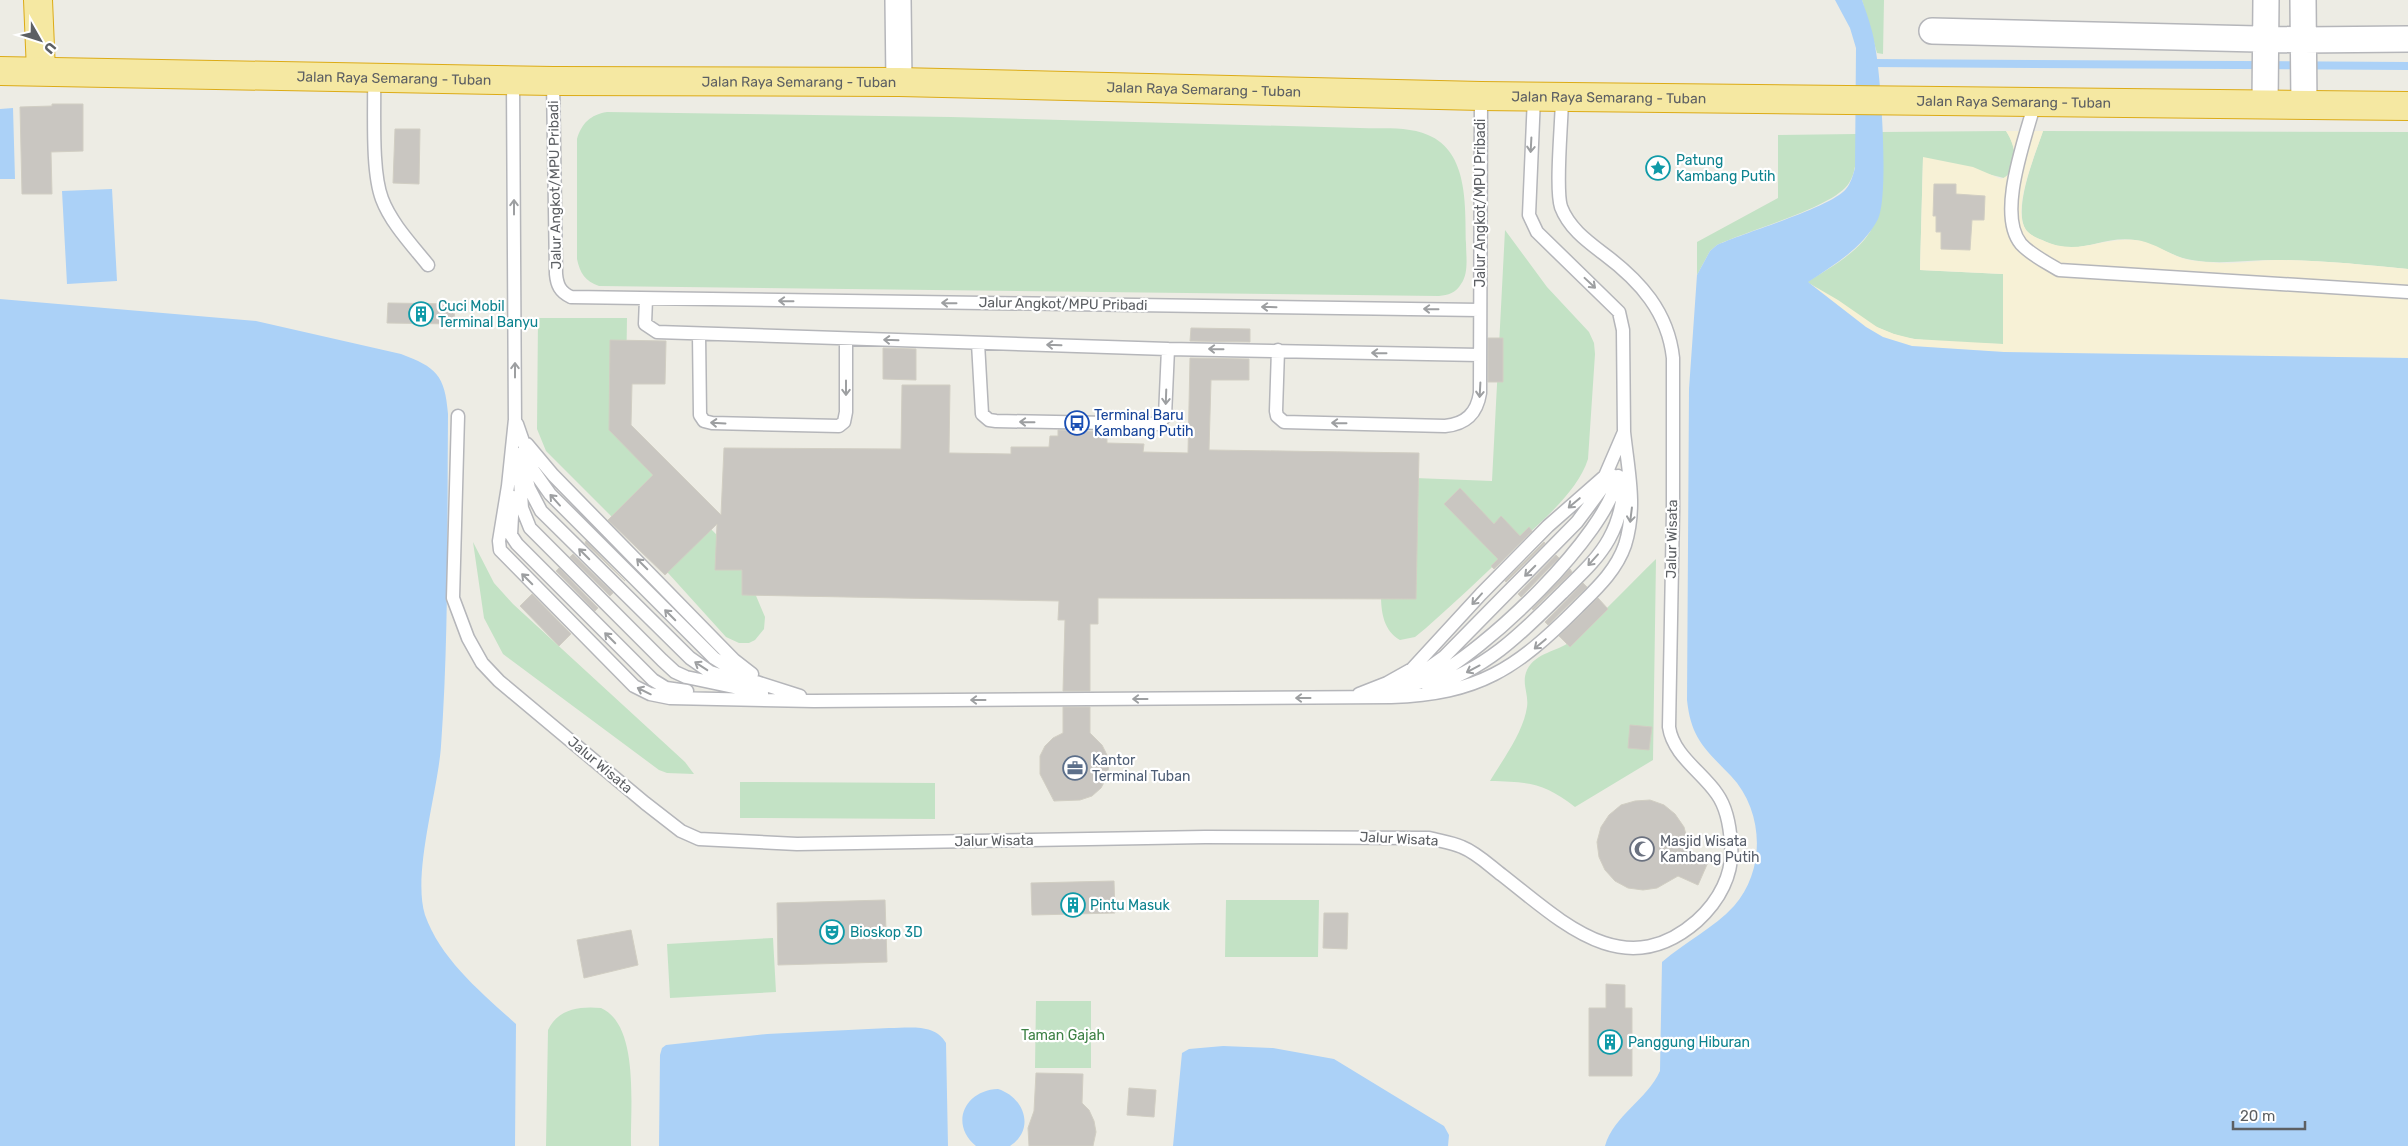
<svg xmlns="http://www.w3.org/2000/svg" width="2408" height="1146" font-family="Rubik,sans-serif">
<style>
.green{fill:#c3e2c5}
.sand{fill:#f7f1d6}
.water{fill:#abd1f7}
.lines{fill:none;stroke-linecap:round;stroke-linejoin:round}
.stream{stroke:#abd1f7;stroke-width:8}
.building{fill:#c9c6c1;stroke:#d1cec3}
.service-casing{stroke:#b5b6ba;stroke-width:15}
.minor-casing{stroke:#b5b6ba;stroke-width:28}
.trunk-casing{stroke:#dcab16;stroke-width:30}
.service{stroke:#fff;stroke-width:12}
.minor{stroke:#fff;stroke-width:25}
.trunk{stroke:#f5e8a2;stroke-width:28}
.oneway{stroke:#9d9fa1}
.labels{text-anchor:middle;dominant-baseline:central;stroke-width:4.5;stroke-linejoin:round;paint-order:stroke}
.street-label{font-size:14px;fill:#5c5f63;stroke:#fff}
.culture-label{font-size:14px;fill:#0d838f;stroke:#fff;text-anchor:start}
.transit-label{font-size:14px;fill:#164399;stroke:#fff;text-anchor:start}
.service-label{font-size:14px;fill:#4e5e75;stroke:#fff;text-anchor:start}
.worship-label{font-size:14px;fill:#5b616d;stroke:#fff;text-anchor:start}
.park-label{font-size:14px;fill:#3d8145;stroke:#fff}
</style>
<rect width="100%" height="100%" fill="#edece4"/>
<!-- green -->
<path class="green" d="M1862 0H1884L1883 54 1877 53Z
M607 112 951 117 1360 128C1381 129 1408 126 1428 135 1469 152 1465 207 1466 243 1466 256 1469 273 1461 284 1456 293 1448 295 1439 296L599 286C585 281 580 273 577 259V139C582 123 590 115 607 112Z
M2006 131C2016 146 2020 165 2004 178L1923 158 1920 270 2003 274V344C1974 343 1944 343 1915 339 1875 334 1840 304 1807 282 1827 270 1862 250 1872 228 1878 216 1882 149 1882 132Z
M2043 131 2408 132V269C2364 265 2320 260 2275 260 2247 260 2220 265 2192 260 2172 257 2154 243 2135 240 2099 235 2080 259 2042 240 2036 238 2030 235 2026 230 2012 209 2036 153 2043 131Z
M1856 134C1856 150 1858 169 1849 183 1835 207 1746 231 1717 245L1710 251 1697 275V242L1778 198V135Z
M1505 230 1547 287 1589 332 1594 343 1595 354 1588 459C1577 494 1535 527 1508 552 1481 578 1454 603 1426 628L1415 637 1400 640C1384 631 1381 613 1381 595L1415 478 1492 481Z
M538 318H627L625 444 721 539 749 579 765 617 764 629 755 640 749 643H739L726 637 669 574 546 451 537 429Z
M473 542 494 583 513 604 685 762 694 774 667 773 659 770 503 654 484 618Z
M1656 559 1653 760 1575 807C1544 783 1529 782 1490 781 1503 759 1523 733 1527 707 1529 694 1521 683 1527 670 1536 652 1557 652 1571 641 1601 616 1628 586 1656 559Z
M740 782 935 783V819L740 818Z
M1226 900H1319L1318 957H1225Z
M773 938 776 992 670 998 667 944Z
M1036 1001H1091V1068H1035Z
M601 1008C640 1025 630 1109 631 1146H546L548 1030C558 1009 579 1006 601 1008Z"/>
<!-- sand -->
<path class="sand" d="M2006 131H2043C2036 153 2011 209 2026 230 2030 235 2037 238 2042 240 2077 257 2100 237 2135 240 2157 242 2173 259 2195 261 2208 262 2221 264 2233 263 2247 263 2261 260 2275 260 2320 260 2364 265 2408 269V358L2004 352 1912 346 1883 337 1866 327 1807 282 1838 300 1877 327 1894 334 1914 339 2003 344V274L1920 270 1923 157 1973 167 2001 179C2022 172 2015 144 2006 131Z"/>
<!-- water -->
<path class="water" d="M1835 0H1862C1868 17 1874 34 1876 52 1881 80 1889 197 1878 219 1863 248 1834 265 1808 282L1866 327 1883 337 1912 346 2004 352 2408 358V1146H1605C1614 1115 1647 1100 1660 1071L1662 962C1685 942 1714 928 1734 906 1766 870 1764 811 1731 776 1706 750 1691 739 1687 700L1689 389 1697 275 1710 251 1717 245C1745 232 1830 208 1846 189 1851 183 1853 175 1855 168L1856 48 1850 28Z
M13 108 15 179H0V109Z
M112 189 117 281 67 284 62 191Z
M0 299 256 321 401 354C436 367 445 375 448 414 447 524 449 636 441 746 438 791 412 874 425 915 441 960 482 993 516 1024L515 1146H0Z
M889 1028C909 1028 935 1023 946 1043L948 1146H659L660 1055 662 1048 666 1045 767 1034Z
M1223 1046 1273 1048 1334 1059 1444 1126 1449 1135 1448 1146H1173L1182 1053 1189 1049Z
M998 1089C1024 1097 1036 1129 1010 1146H976C949 1124 965 1090 998 1089Z"/>
<g class="lines">
<!-- stream -->
<path class="stream" d="M1869 63 2408 66"/>
</g>
<!-- building -->
<path class="building" d="M52 104H83V151L51 152 52 194H22L20 107 52 106Z
M395 129H420L419 184 393 183Z
M1934 184H1956V194L1985 196 1984 220H1972L1970 250 1941 249V232H1936V216H1933Z
M388 303 455 304 454 324 387 323Z
M1191 328 1250 329V342L1190 341Z
M1488 338H1503V382H1488Z
M610 340 666 341 665 384H632L631 425 721 515 724 448 901 449 902 385H950L949 453 1011 454V447H1049L1050 436H1058V430L1107 432V443L1144 444 1143 452 1188 453 1190 358 1249 359V380H1211L1209 450 1419 453 1416 599 1098 598V624H1090V691H1063L1065 620H1058L1059 601 742 595V570H715L717 524 665 575 608 520 653 475 609 430Z
M883 348 916 349V380L883 379Z
M1460 488 1494 524 1501 516 1520 536 1529 527 1532 531 1494 569 1491 566 1498 559 1444 504Z
M586 541 625 581 585 543Z
M1544 542 1545 543 1506 582 1505 581Z
M573 554 613 593 610 596 570 557Z
M1556 555 1559 558 1521 597 1518 594Z
M559 568 598 608 595 611 556 571Z
M1570 569 1572 572 1533 610 1532 609Z
M1583 583 1587 587 1548 625 1545 622Z
M532 594 571 634 559 646 520 606Z
M1598 598 1608 609 1570 647 1559 636Z
M1063 707H1090V733L1102 745 1107 755 1109 765 1107 777 1101 788 1092 796 1080 800 1054 801 1040 774V756L1045 746 1053 738 1063 733Z
M1630 725 1652 727 1649 750 1628 748Z
M1650 800 1664 805 1675 814 1684 827 1690 851 1709 860 1698 885 1678 876 1657 888 1643 890 1628 888 1615 881 1605 870 1599 857 1597 842 1601 827 1609 815 1621 805 1635 801Z
M1114 881 1115 913 1032 915 1031 883Z
M885 900 887 962 778 965 777 903Z
M1324 913H1348L1347 949 1323 948Z
M631 930 638 965 584 978 577 940Z
M1606 984 1625 985V1008H1632V1076H1589V1008H1606Z
M1036 1073 1083 1074 1082 1103 1089 1110 1094 1121 1096 1132 1093 1146H1029L1028 1128 1034 1111Z
M1129 1088 1156 1090 1154 1117 1127 1115Z"/>
<g class="lines">
<!-- service casing -->
<g class="service-casing">
<path id="service" d="M374 77C375 110 371 170 382 199 391 223 412 245 428 265
M513 80 515 427
M553 81 556 274C557 285 560 292 571 297L1480 310
M2035 102C2026 137 1996 214 2021 244 2031 255 2046 262 2059 270L2408 292
M646 299 645 324 657 332 1168 349 1480 355
M699 334 700 415 704 421 712 423 839 426 844 422 846 412V339
M978 343 982 414 989 420 996 421 1159 424 1165 416 1168 349
M1278 350 1276 411 1277 416 1284 422 1445 426C1466 424 1477 413 1480 393L1481 96
M458 416 453 598 468 638 482 663 499 681 645 803 681 831 699 839 797 844 1205 837 1429 838C1440 841 1451 842 1462 847 1477 853 1490 866 1502 875 1561 921 1624 985 1697 921 1719 901 1734 874 1731 844 1730 827 1727 808 1717 794 1702 772 1673 755 1669 727L1673 511V358C1668 312 1640 281 1604 254 1587 241 1569 228 1561 207 1555 188 1562 121 1562 97
M515 419 508 486 499 541 500 550 634 686 650 694 670 698 814 701 1391 697C1479 694 1516 669 1577 608 1596 589 1616 571 1625 545 1637 507 1628 470 1624 432
M517 424 533 470 550 494 714 658 747 679 800 696
M527 444 553 475 734 660 752 674
M518 454 522 508 530 528 662 660 675 672 686 677 762 693
M524 469 529 488 541 511 690 658 710 672 744 683
M513 497 511 535 517 544 653 680 666 688 687 691
M1409 679 1423 672 1444 657 1503 597 1577 522 1612 475
M1428 687C1485 671 1523 632 1564 591 1580 575 1598 559 1609 539 1619 521 1624 498 1624 477
M1381 691C1397 688 1414 686 1429 679 1483 653 1608 535 1618 476
M1359 694 1387 683 1412 669 1481 594 1548 526 1605 476 1624 432 1623 330 1619 312 1537 232 1529 215 1534 97"/>
</g>
<!-- minor casing -->
<g class="minor-casing">
<path id="minor" d="M898 0 899 82
M2303 0 2304 105
M1932 31 2303 40 2408 39
M2265 105 2266 0"/>
</g>
<!-- trunk casing -->
<g class="trunk-casing">
<g id="trunk">
<path d="M38 0 41 71"/>
<path id="s1" d="M0 71 553 81 899 82 1481 96 2408 106"/>
</g>
</g>
<!-- service -->
<use href="#service" class="service"/>
<!-- minor -->
<use href="#minor" class="minor"/>
<!-- trunk -->
<use href="#trunk" class="trunk"/>
</g>
<!-- one-way arrows -->
<defs><path id="oneway-shaft" d="M-6 0H5M1.5-3L5.5 0L1.5 3" fill="none" stroke-width="1.6" stroke-linecap="round" stroke-linejoin="round" transform="scale(1.25)"/></defs>
<g class="oneway">
<use href="#oneway-shaft" transform="translate(1531 145) rotate(93)"/>
<use href="#oneway-shaft" transform="translate(514 207) rotate(-90)"/>
<use href="#oneway-shaft" transform="translate(1590 283) rotate(43)"/>
<use href="#oneway-shaft" transform="translate(786 301) rotate(-179)"/>
<use href="#oneway-shaft" transform="translate(949 303) rotate(-179)"/>
<use href="#oneway-shaft" transform="translate(1269 307) rotate(-179)"/>
<use href="#oneway-shaft" transform="translate(1431 309) rotate(-179)"/>
<use href="#oneway-shaft" transform="translate(891 340) rotate(-178)"/>
<use href="#oneway-shaft" transform="translate(1054 345) rotate(-178)"/>
<use href="#oneway-shaft" transform="translate(1216 349) rotate(-179)"/>
<use href="#oneway-shaft" transform="translate(1379 353) rotate(-179)"/>
<use href="#oneway-shaft" transform="translate(515 370) rotate(-90)"/>
<use href="#oneway-shaft" transform="translate(846 388) rotate(90)"/>
<use href="#oneway-shaft" transform="translate(1480 390) rotate(93)"/>
<use href="#oneway-shaft" transform="translate(1166 397) rotate(92)"/>
<use href="#oneway-shaft" transform="translate(1027 422) rotate(-179)"/>
<use href="#oneway-shaft" transform="translate(718 423) rotate(-177)"/>
<use href="#oneway-shaft" transform="translate(1339 423) rotate(-179)"/>
<use href="#oneway-shaft" transform="translate(555 500) rotate(-132)"/>
<use href="#oneway-shaft" transform="translate(1574 503) rotate(140)"/>
<use href="#oneway-shaft" transform="translate(1631 515) rotate(97)"/>
<use href="#oneway-shaft" transform="translate(584 554) rotate(-135)"/>
<use href="#oneway-shaft" transform="translate(1593 560) rotate(132)"/>
<use href="#oneway-shaft" transform="translate(642 564) rotate(-135)"/>
<use href="#oneway-shaft" transform="translate(1530 571) rotate(135)"/>
<use href="#oneway-shaft" transform="translate(527 579) rotate(-135)"/>
<use href="#oneway-shaft" transform="translate(1477 599) rotate(132)"/>
<use href="#oneway-shaft" transform="translate(670 615) rotate(-135)"/>
<use href="#oneway-shaft" transform="translate(610 638) rotate(-135)"/>
<use href="#oneway-shaft" transform="translate(1540 644) rotate(140)"/>
<use href="#oneway-shaft" transform="translate(701 666) rotate(-147)"/>
<use href="#oneway-shaft" transform="translate(1473 669) rotate(152)"/>
<use href="#oneway-shaft" transform="translate(644 691) rotate(-154)"/>
<use href="#oneway-shaft" transform="translate(1303 698) rotate(180)"/>
<use href="#oneway-shaft" transform="translate(1140 699) rotate(180)"/>
<use href="#oneway-shaft" transform="translate(978 700) rotate(180)"/>
</g>
<!-- icons -->
<defs>
<g id="sight-ring" transform="scale(1.25)"><circle r="9.5" fill="#fff" stroke="#0f9aa8" stroke-width="1.5"/><path d="M0-6L1.8-2.2L6-1.7L2.9 1.2L3.7 5.4L0 3.3L-3.7 5.4L-2.9 1.2L-6-1.7L-1.8-2.2Z" fill="#0f9aa8"/></g>
<g id="building-ring" transform="scale(1.25)"><circle r="9.5" fill="#fff" stroke="#0f9aa8" stroke-width="1.5"/><path d="M-4-6H4V6H1V3H-1V6H-4ZM-2.5-4.3h1.7v1.8h-1.7ZM.8-4.3h1.7v1.8H.8ZM-2.5-1h1.7V.8h-1.7ZM.8-1h1.7V.8H.8Z" fill="#0f9aa8"/></g>
<g id="bus-ring" transform="scale(1.25)"><circle r="9.5" fill="#fff" stroke="#1a4fb4" stroke-width="1.5"/><path d="M-5-6H5V4H4V6H2V4H-2V6H-4V4H-5ZM-3.5-4V0h7V-4ZM-3.5 1.2v1.5H-2V1.2ZM2 1.2v1.5H3.5V1.2Z" fill="#1a4fb4"/></g>
<g id="office-ring" transform="scale(1.25)"><circle r="9.5" fill="#fff" stroke="#5c6f8a" stroke-width="1.5"/><path d="M-6-3h4V-5.5h4V-3h4V5H-6ZM-1-4.5V-3h2v-1.5ZM-6 0V1H6V0Z" fill="#5c6f8a"/></g>
<g id="mosque-ring" transform="scale(1.25)"><circle r="9.5" fill="#fff" stroke="#6b7280" stroke-width="1.5"/><path d="M3.5-4.9A6 6 0 1 0 3.5 4.9A5 5 0 1 1 3.5-4.9Z" fill="#6b7280"/></g>
<g id="theatre-ring" transform="scale(1.25)"><circle r="9.5" fill="#fff" stroke="#0f9aa8" stroke-width="1.5"/><path d="M-5-5.5Q0-4 5-5.5V0Q5 5 0 6Q-5 5-5 0ZM-3.3-2.5H-1v1.5H-3.3ZM1-2.5H3.3v1.5H1ZM-2.8 1Q0 5.5 2.8 1Z" fill="#0f9aa8"/></g>
</defs>
<g fill-rule="evenodd">
<use href="#sight-ring" x="1658" y="168"/>
<use href="#building-ring" x="421" y="314"/>
<use href="#bus-ring" x="1077" y="423"/>
<use href="#office-ring" x="1075" y="768"/>
<use href="#mosque-ring" x="1642" y="849"/>
<use href="#building-ring" x="1073" y="905"/>
<use href="#theatre-ring" x="832" y="932"/>
<use href="#building-ring" x="1610" y="1042"/>
</g>
<g class="labels">
<!-- street labels -->
<g class="street-label">
<text stroke="none"><textPath href="#s1" startOffset="394">Jalan Raya Semarang - Tuban</textPath></text>
<text stroke="none"><textPath href="#s1" startOffset="799">Jalan Raya Semarang - Tuban</textPath></text>
<text stroke="none"><textPath href="#s1" startOffset="1204">Jalan Raya Semarang - Tuban</textPath></text>
<text stroke="none"><textPath href="#s1" startOffset="1609">Jalan Raya Semarang - Tuban</textPath></text>
<text stroke="none"><textPath href="#s1" startOffset="2014">Jalan Raya Semarang - Tuban</textPath></text>
<text transform="translate(555 185) rotate(-91)">Jalur Angkot/MPU Pribadi</text>
<text transform="translate(1480 203) rotate(-90)">Jalur Angkot/MPU Pribadi</text>
<text transform="translate(1063 304) rotate(1)">Jalur Angkot/MPU Pribadi</text>
<text transform="translate(1672 539) rotate(-89)">Jalur Wisata</text>
<text transform="translate(600 765) rotate(40)">Jalur Wisata</text>
<text transform="translate(1399 839) rotate(3)">Jalur Wisata</text>
<text transform="translate(994 841) rotate(-1)">Jalur Wisata</text>
</g>
<!-- culture labels -->
<g class="culture-label">
<text x="1676" y="160">Patung<tspan x="1676" dy="16">Kambang Putih</tspan></text>
<text x="438" y="306">Cuci Mobil<tspan x="438" dy="16">Terminal Banyu</tspan></text>
<text x="1090" y="905">Pintu Masuk</text>
<text x="850" y="932">Bioskop 3D</text>
<text x="1628" y="1042">Panggung Hiburan</text>
</g>
<!-- transit labels -->
<g class="transit-label">
<text x="1094" y="415">Terminal Baru<tspan x="1094" dy="16">Kambang Putih</tspan></text>
</g>
<!-- service labels -->
<g class="service-label">
<text x="1092" y="760">Kantor<tspan x="1092" dy="16">Terminal Tuban</tspan></text>
</g>
<!-- worship labels -->
<g class="worship-label">
<text x="1660" y="841">Masjid Wisata<tspan x="1660" dy="16">Kambang Putih</tspan></text>
</g>
<!-- park labels -->
<g class="park-label">
<text x="1063" y="1035">Taman Gajah</text>
</g>
</g>
<!-- north arrow -->
<g transform="translate(40 40) rotate(129)" stroke="#ffffff" stroke-width="4" paint-order="stroke">
<path d="M0-4L9 19L0 12L-9 19Z" fill="#5c5f63"/>
<text y="-8" font-size="14" font-weight="bold" text-anchor="middle" fill="#5c5f63">U</text>
</g>
<!-- scale -->
<path d="M2233 1121v8h72v-8" fill="none" stroke="#5c5f63" stroke-width="2.5"/>
<text x="2240" y="1121" font-size="15" fill="#5c5f63" stroke="#ffffff" stroke-width="4" paint-order="stroke">20 m</text>
</svg>
